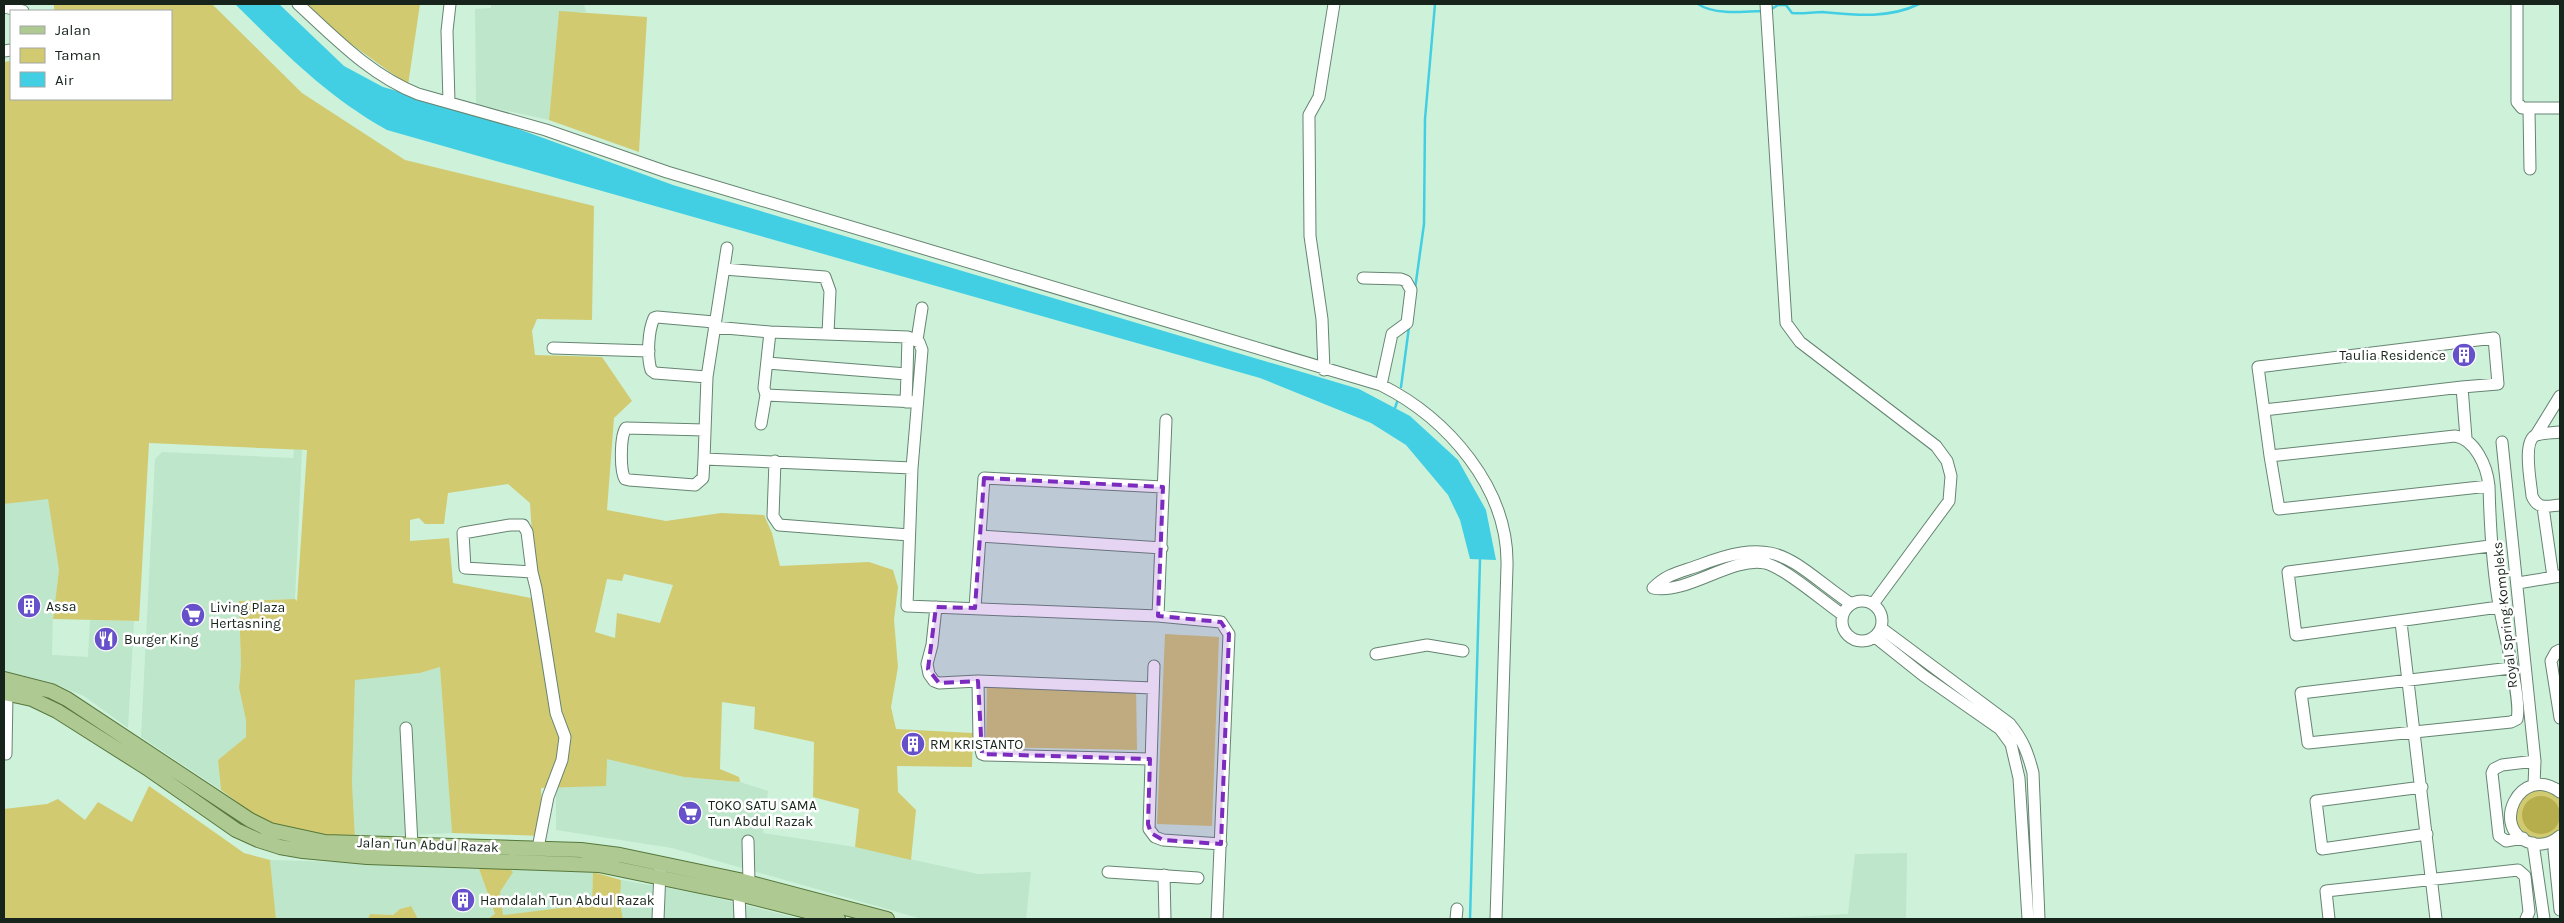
<svg xmlns="http://www.w3.org/2000/svg" width="2564" height="923" font-family="Karla,sans-serif">
<style>
.built{fill:#bde6ca}
.green{fill:#d1ca70;fill-rule:evenodd}
.forest{fill:#b6ae4c}
.water{fill:#43cfe3}
.lines{fill:none;stroke-linecap:round;stroke-linejoin:round}
.stream{stroke:#43cfe3;stroke-width:2.5}
.minor-casing{stroke:#658571;stroke-width:13}
.major-casing{stroke:#57783b;stroke-width:16}
.minor{stroke:#fff;stroke-width:11}
.major{stroke:#afc993;stroke-width:14}
.marked{fill:#7b2cbf;fill-opacity:0.2;stroke:#7b2cbf;stroke-width:4;stroke-dasharray:10 6;stroke-linejoin:round}
.labels{text-anchor:middle;dominant-baseline:central;stroke-width:5;stroke-linejoin:round;paint-order:stroke}
.poi-label{font-size:14px;fill:#17241c;stroke:#fff;text-anchor:start}
.street-label{font-size:14px;fill:#17241c;stroke:#fff}
</style>
<rect width="100%" height="100%" fill="#cef1da"/>
<!-- built -->
<path class="built" d="M491 4H584L586 12H559L549 120 476 104 475 9 491 8Z
M294 449 302 450 295 599 239 601 241 665 239 688 246 720V737L218 760 221 790 141 737 155 459 162 452 293 458Z
M48 498 59 570 53 619 52 655 88 657 90 620 134 621 128 728 84 696 50 682 4 671V504Z
M440 667 452 833 355 838 352 782 355 679 420 673Z
M607 758 684 777 740 782 768 791 763 833 855 847 978 874 1031 872 1026 919H922L672 848 556 830V787L606 764Z
M1907 853 1906 919H1755L1848 914 1855 854Z
M270 860 478 866 495 915 488 919H418L410 906 400 909 393 915 370 914 368 919H276Z
M508 868 593 872 592 904 503 915 500 892 512 872Z
M621 880 696 893 801 919H623L620 904Z"/>
<!-- green -->
<path class="green" d="M54 4H212L302 93 405 160 594 206 592 320 537 319 532 331 535 355 602 357 632 401 614 418 607 510 666 521 721 513 764 515 772 533 780 566 869 562 893 570 898 587 894 620 898 667 891 707 896 729 973 733 972 767 897 766 898 792 916 810 911 860 855 847 859 809 813 797 814 742 754 729 755 707 722 702 720 769 739 777 740 782 684 777 607 759 606 786 541 788 543 836 452 833 440 667 420 673 355 680 352 782 355 838 300 834 260 819 221 790 218 760 246 737V720L239 688 241 665 239 601 295 599 297 601 307 450 149 443 139 621 53 619 59 570 48 499 4 504V62L11 61V99H171V11H54ZM508 484 530 503 536 599 453 583 449 538 410 541V520L419 518 425 524H444L448 493ZM624 574 673 585 660 623 617 613 615 638 595 632 607 579 622 581Z
M304 4H420L408 85 333 31Z
M559 11 647 17 639 152 549 120Z
M1165 634 1219 637 1212 826 1157 824Z
M987 681 1136 687 1137 750 986 747Z
M149 786 244 853 270 860 276 919H4V809L47 804 58 799 85 820 98 802 132 822Z
M2532 787 2560 795V831L2556 836 2532 840 2517 830 2512 814Z
M478 866 508 868 513 872 500 892 503 915 592 904 593 872 621 880 620 904 623 919H488L495 914Z
M411 906 418 919H368L370 914 393 915 400 909Z"/>
<!-- forest -->
<path class="forest" d="M2522 815a19 19 0 1 1 38 0a19 19 0 1 1-38 0Z"/>
<!-- water -->
<path class="water" d="M235 4H279L344 66 383 87 474 113 673 185 1359 389 1410 416 1458 460 1486 510 1496 560 1470 559 1460 520 1448 495 1406 445 1371 423 1260 378 387 130C325 95 285 53 235 4Z"/>
<g class="lines">
<!-- stream -->
<path class="stream" d="M1698 4C1714 15 1743 12 1762 11
M1770 10 1778 5H1786L1792 13C1803 14 1812 12 1823 12 1855 15 1888 19 1919 4
M1415 289 1424 224 1425 119 1435 4
M1401 387 1409 327
M1395 408 1397 402
M1470 919 1480 560"/>
<!-- minor casing -->
<g class="minor-casing">
<path id="minor" d="M298 4C335 38 370 75 418 94L546 130 667 172 1381 385C1447 418 1509 488 1507 566L1496 919
M1766 4 1786 323 1800 342 1936 446 1947 461 1951 476 1949 501 1873 604
M2517 4V102L2522 108H2560
M4 7 23 11
M4 51 11 50
M449 102 447 31 450 4
M2529 110 2530 169
M727 248 707 377 704 459 912 468
M724 269 825 277 830 291 828 333
M1363 278 1401 279 1406 281 1411 290 1407 323 1392 334 1381 385
M714 327 770 332 908 337 919 342 922 350 912 468 907 606 1158 616 1221 622 1229 634 1217 919
M917 340 922 308
M553 348 649 351
M767 363 907 374 908 337
M1324 370 1322 319 1310 236 1309 121V115L1319 97 1334 4
M707 377 655 373 651 370C647 357 648 331 654 318L657 317 714 322
M766 395 917 402
M906 402 907 374
M2264 410 2462 387 2466 438
M761 424 766 395 764 388 770 332
M2560 432C2553 433 2543 433 2536 435 2522 441 2531 483 2532 496 2538 510 2547 506 2560 505
M2536 435 2560 396
M2502 442 2535 761 2534 785
M2270 456 2258 367 2494 338 2498 384 2462 387
M704 459 703 478 695 485 629 480 625 479C620 471 620 436 626 428L705 430
M775 461 773 516 779 525 909 535
M2489 486 2279 509 2270 456 2455 436C2475 439 2487 466 2489 486 2490 526 2492 565 2499 605 2503 628 2522 700 2517 719L2511 722 2308 743 2301 693 2511 668
M2543 507 2553 577
M980 536 1162 548
M2490 546 2288 572 2296 635 2499 607
M532 572 527 532 523 525H510L463 533 465 568 532 572 536 588 556 713 565 737 562 760 548 797 538 848
M2518 583 2560 576
M1842 621a20 20 0 1 1 40 0a20 20 0 1 1-40 0Z
M936 607 932 645 927 664 929 674 934 681 939 683 978 681 1153 688
M975 608 984 478 1163 487
M1843 615C1824 602 1785 568 1765 563 1732 556 1687 595 1653 588 1668 573 1681 572 1700 565 1780 534 1789 561 1851 604
M1158 616 1166 420
M2401 622 2436 919
M1881 628 2010 724C2023 740 2028 753 2033 773L2039 919
M1875 637 1924 676 2000 729 2011 744 2019 778 2028 919
M2560 650 2556 652 2551 661 2560 718
M1376 654 1427 645 1463 651
M1154 666 1149 829 1155 837 1163 840 1221 844
M978 681 979 741 982 754 985 755 1150 759
M406 728 412 845
M6 754 7 694
M2422 787 2316 801 2322 849 2427 834
M2560 792C2520 762 2488 830 2531 843 2541 846 2552 843 2560 836
M2523 838 2506 841 2499 836 2492 773 2494 769 2502 765 2535 761
M2558 838 2554 850 2560 910
M748 841 749 883
M2533 843 2544 919
M1108 872 1198 878
M1164 875 1165 919
M739 894 740 919
M658 919 660 871
M1456 919 1457 909
M2329 919 2326 891 2518 870 2525 876 2529 912 2526 919"/>
</g>
<!-- major casing -->
<g class="major-casing">
<path id="major" d="M4 679 51 691 67 699 250 820 270 830 325 842 581 850 620 855 739 880 887 919
M4 693 32 699 57 711 147 768 236 830 258 840 280 847 303 851 367 857 599 865 739 894 838 919"/>
</g>
<!-- minor -->
<use href="#minor" class="minor"/>
<!-- major -->
<use href="#major" class="major"/>
</g>
<!-- marked area -->
<path class="marked" d="M984 478 1163 487 1158 616 1221 622 1229 634 1221 844 1163 840 1151 833 1148 824 1150 759 982 754 978 681 939 683 928 669 936 607 975 608Z"/>
<!-- icons -->
<defs>
<g id="building-disc" transform="scale(1.25)"><circle r="9.5" fill="#6751ca" stroke="#fff"/><path d="M-4-6H4V6H1V3H-1V6H-4ZM-2.5-4.3h1.7v1.8h-1.7ZM.8-4.3h1.7v1.8H.8ZM-2.5-1h1.7V.8h-1.7ZM.8-1h1.7V.8H.8Z" fill="#fff"/></g>
<g id="supermarket-disc" transform="scale(1.25)"><circle r="9.5" fill="#6751ca" stroke="#fff"/><path d="M-6-5.5h2.5l.6 2H6L4.5 2H-2.5L-4.4-4H-6ZM-1.5 3.2a1.3 1.3 0 1 0 .1 0ZM3 3.2a1.3 1.3 0 1 0 .1 0Z" fill="#fff"/></g>
<g id="restaurant-disc" transform="scale(1.25)"><circle r="9.5" fill="#6751ca" stroke="#fff"/><path d="M-5-6h1v4h1v-4h1v4h1v-4h1v5L-1.5 .5V6h-2V.5L-5-1ZM5-6V6H3V1.5H1.5Q1.5-4 5-6Z" fill="#fff"/></g>
</defs>
<g fill-rule="evenodd">
<use href="#building-disc" x="2464" y="355"/>
<use href="#building-disc" x="29" y="606"/>
<use href="#supermarket-disc" x="193" y="615"/>
<use href="#restaurant-disc" x="106" y="639"/>
<use href="#building-disc" x="913" y="744"/>
<use href="#supermarket-disc" x="690" y="813"/>
<use href="#building-disc" x="463" y="900"/>
</g>
<g class="labels">
<!-- poi labels -->
<g class="poi-label">
<text x="2446" y="355" text-anchor="end">Taulia Residence</text>
<text x="46" y="606">Assa</text>
<text x="210" y="607">Living Plaza<tspan x="210" dy="16">Hertasning</tspan></text>
<text x="124" y="639">Burger King</text>
<text x="930" y="744">RM KRISTANTO</text>
<text x="708" y="805">TOKO SATU SAMA<tspan x="708" dy="16">Tun Abdul Razak</tspan></text>
<text x="480" y="900">Hamdalah Tun Abdul Razak</text>
</g>
<!-- street labels -->
<g class="street-label">
<text transform="translate(2505 615) rotate(-96)">Royal Spring Kompleks</text>
<text transform="translate(428 845) rotate(2)">Jalan Tun Abdul Razak</text>
</g>
</g>
<!-- border -->
<rect width="2564" height="923" fill="none" stroke="#17241c" stroke-width="10"/>
<!-- legend -->
<rect x="10" y="10" width="162" height="90" fill="#ffffff" stroke="#a2a7a4"/>
<rect x="20" y="26" width="25" height="8" fill="#afc993" stroke="#a2a7a4"/>
<text x="55" y="35" font-size="15" fill="#17241c">Jalan</text>
<rect x="20" y="48" width="25" height="15" fill="#d1ca70" stroke="#a2a7a4"/>
<text x="55" y="60" font-size="15" fill="#17241c">Taman</text>
<rect x="20" y="72" width="25" height="15" fill="#43cfe3" stroke="#a2a7a4"/>
<text x="55" y="85" font-size="15" fill="#17241c">Air</text>
</svg>
